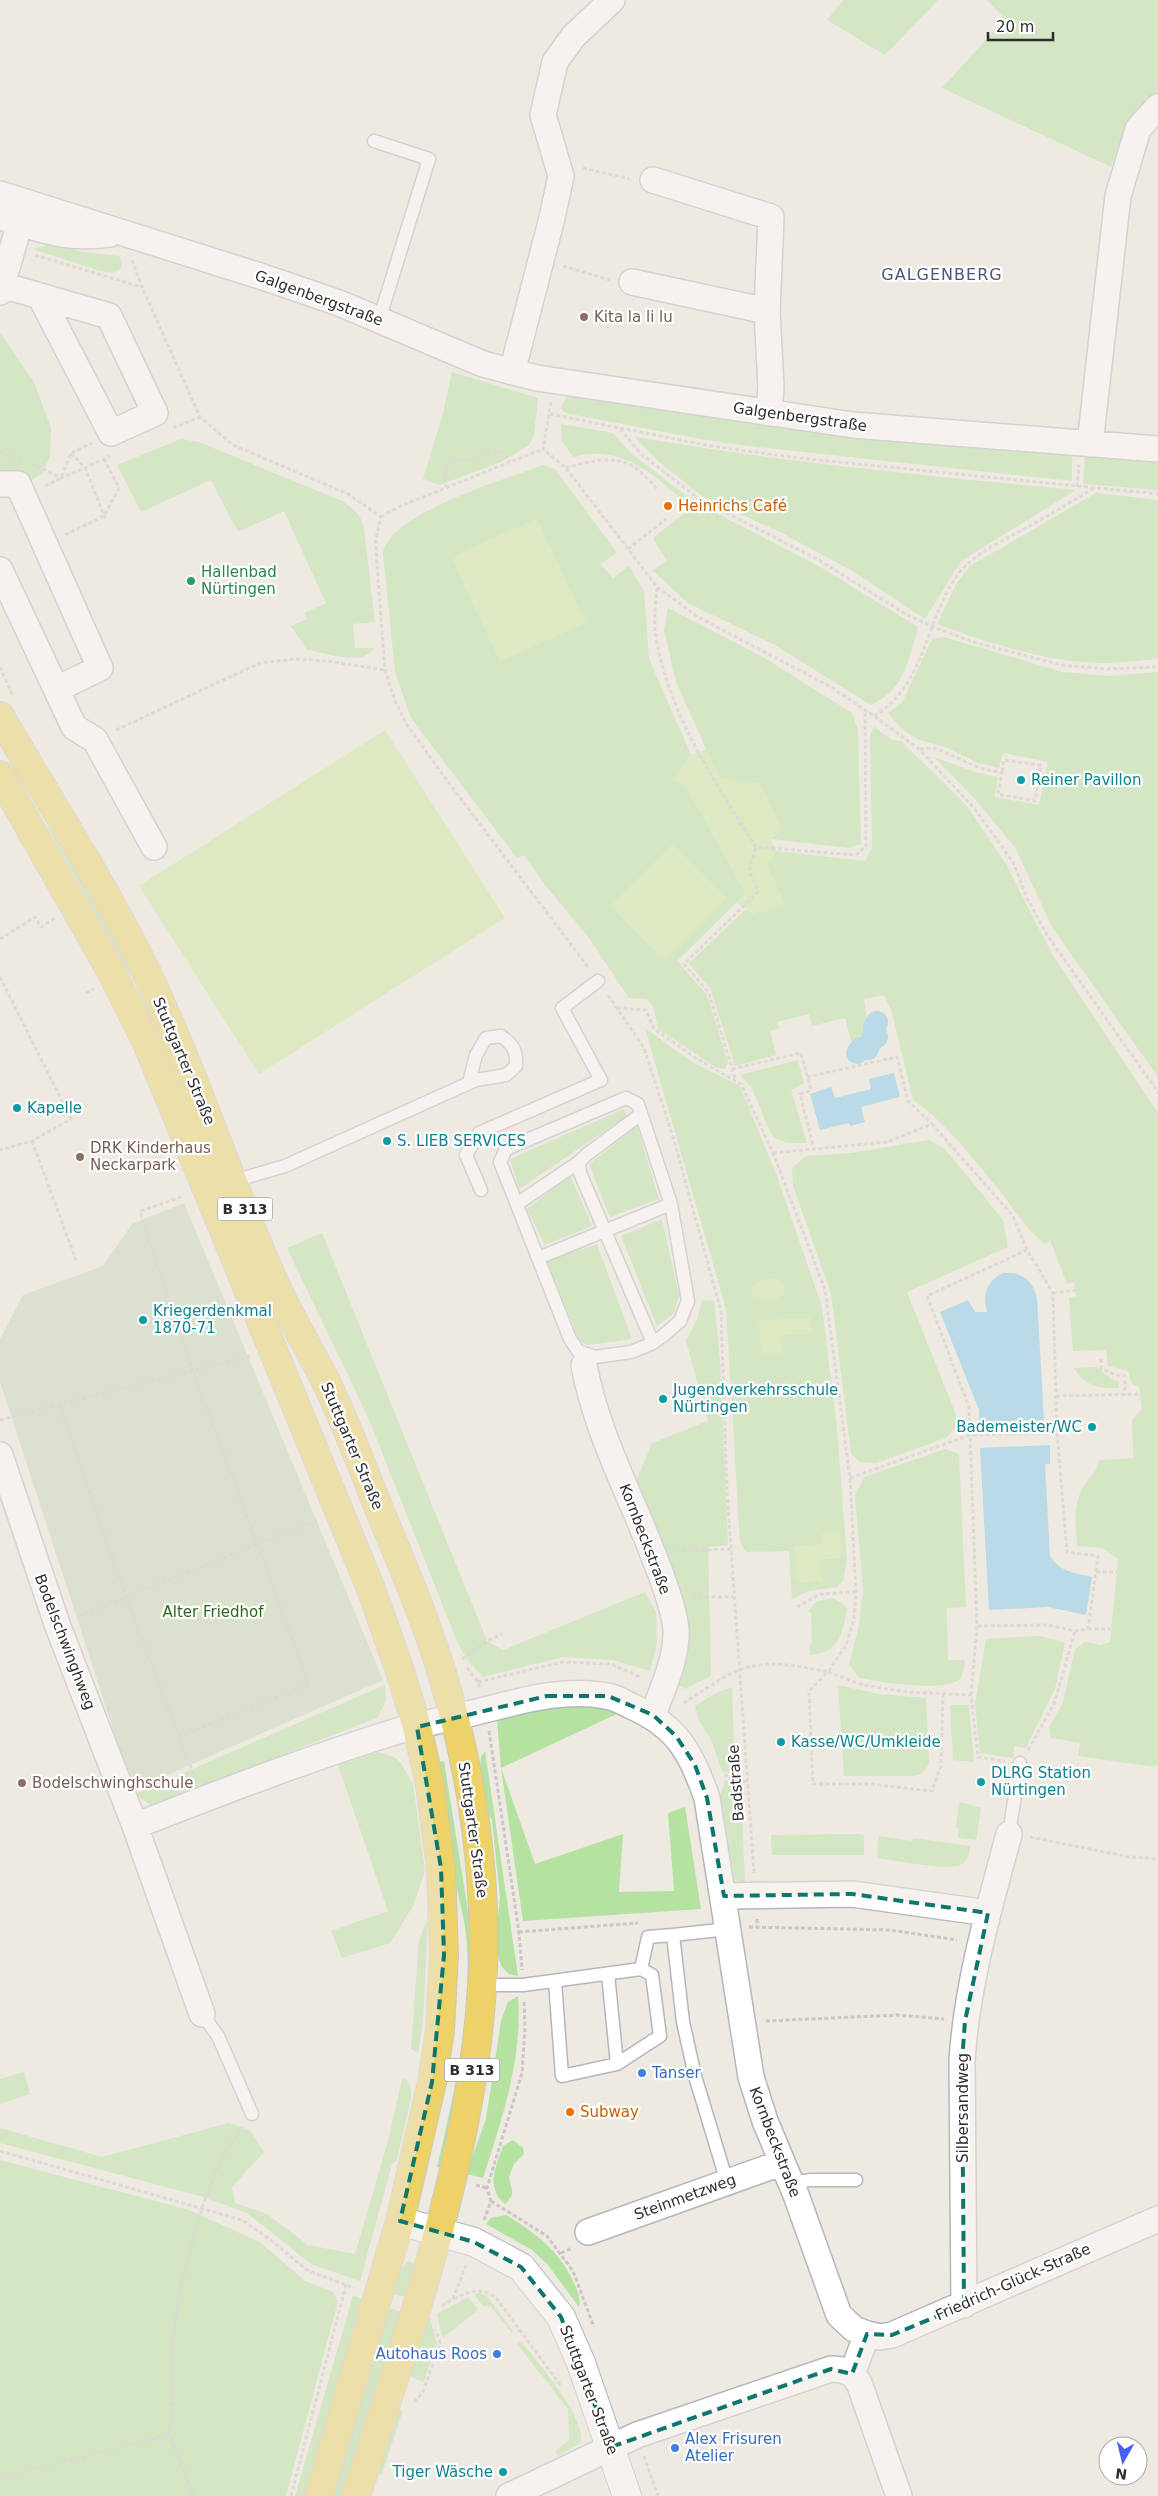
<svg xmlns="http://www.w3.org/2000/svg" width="1158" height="2496" font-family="'DejaVu Sans',sans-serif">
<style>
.green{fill:#b4e2a0;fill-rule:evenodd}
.cemetery{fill:#c6d7b9}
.pitch{fill:#c5e99c}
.water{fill:#79c8eb}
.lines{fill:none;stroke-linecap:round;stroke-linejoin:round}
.canal{stroke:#79c8eb;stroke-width:22}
.service-casing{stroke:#b4b6c0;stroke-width:15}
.minor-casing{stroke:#b4b6c0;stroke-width:28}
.secondary-casing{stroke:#b4b6c0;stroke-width:30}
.primary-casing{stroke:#c8c8c8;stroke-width:30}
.path{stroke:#c8c8c8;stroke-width:3;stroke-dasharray:4 2.5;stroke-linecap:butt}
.service{stroke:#fff;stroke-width:12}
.minor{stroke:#fff;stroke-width:25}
.secondary{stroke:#fff;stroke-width:28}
.primary{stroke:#ecd267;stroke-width:28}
.marked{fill:none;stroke:#0f766e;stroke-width:4;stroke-dasharray:10 6;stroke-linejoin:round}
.education-dot{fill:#8d6e63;stroke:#fff;stroke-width:2}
.food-dot{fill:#e8710a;stroke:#fff;stroke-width:2}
.leisure-dot{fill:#2e9e5b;stroke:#fff;stroke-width:2}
.culture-dot{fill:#0f9aa8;stroke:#fff;stroke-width:2}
.shop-dot{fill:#3f7fe0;stroke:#fff;stroke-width:2}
.labels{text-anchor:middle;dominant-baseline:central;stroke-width:4.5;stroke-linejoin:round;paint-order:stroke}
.shield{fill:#fff;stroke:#6c6c6c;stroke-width:1}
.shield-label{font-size:14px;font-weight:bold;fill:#2d2d2d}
.street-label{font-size:15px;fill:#2d2d2d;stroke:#fff}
.education-label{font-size:15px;fill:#785e54;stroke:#fff;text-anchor:start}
.food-label{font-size:15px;fill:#c56008;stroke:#fff;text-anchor:start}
.leisure-label{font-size:15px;fill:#27864d;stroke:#fff;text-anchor:start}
.culture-label{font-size:15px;fill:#0d838f;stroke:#fff;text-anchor:start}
.park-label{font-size:15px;fill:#2b6a1e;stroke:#fff}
.shop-label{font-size:15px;fill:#366cbe;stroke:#fff;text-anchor:start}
.neighbourhood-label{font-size:16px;letter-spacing:1px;fill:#4f557d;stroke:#fff}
</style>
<rect width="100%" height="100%" fill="#eee9e1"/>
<!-- green -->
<path class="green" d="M844 0H938L885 55 827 20Z
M987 0H1158V97C1136 118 1120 137 1111 167L942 88 1005 19Z
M52 244 82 252 119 256 122 262 121 268 113 273 97 270 33 249Z
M0 333 34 382 51 428 50 456 42 474 30 481 0 473Z
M452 372 538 398 534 436 529 445 501 462 440 485 423 479 443 413Z
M568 395 1072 454V481L748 446 700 439 570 414 564 412 561 407Z
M561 424 613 433 632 454 696 503 817 565 918 627C908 661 906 688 871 705L775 645 688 603 652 570 667 561 653 538 691 508C656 476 623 443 573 457L562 441Z
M635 437C781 462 928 476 1076 490L961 561 925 619 854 572 782 533 702 496 658 461Z
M181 439 199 442 342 501C354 509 361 514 364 529L375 622 353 624 355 648H375C362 667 327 653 307 650L291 626 307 619 304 613 326 603 284 511 238 532 211 480 141 512 117 465Z
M1085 455 1158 460V490L1083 484Z
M543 465 555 469 617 553 600 564 613 578 629 566 644 591 649 659 691 755 673 780 687 788 746 893 677 961 707 995 728 1063 725 1069 717 1068 658 1029 653 1006 647 999 629 998 587 935 546 886 524 855 517 858 411 718 395 672 383 553C389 513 507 479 543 465Z
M1096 493 1158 500V659C1140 660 1122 663 1105 663 1050 663 988 643 937 624L956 584 970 566Z
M668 608 763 657 852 713 858 730 861 844 849 848 771 839 719 777 676 682 664 630Z
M944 637 1063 672 1110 676 1158 672V1077L1052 927 1015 847 975 799 934 757 975 772 998 777 995 797 1039 805 1048 762 1003 753 999 768 978 763 943 746 919 740 902 729 888 713 902 703 932 639Z
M874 727 892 740 901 741 967 806 1006 864 1052 954 1158 1113V1764L1155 1767 1078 1756 1080 1743 1051 1738 1049 1728 1063 1702 1075 1649 1086 1642 1100 1645 1110 1642 1118 1559 1102 1548 1077 1546C1076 1528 1073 1508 1081 1491 1086 1479 1098 1473 1099 1460L1133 1458 1132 1420 1142 1409 1139 1387 1132 1384 1128 1371 1108 1366 1106 1350 1073 1351 1069 1298 1076 1296 1074 1282 1067 1284 1050 1240 1045 1244C1024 1228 1012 1206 996 1186 972 1157 943 1120 913 1100L892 1012 884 995 864 999 869 1034 852 1044 845 1018 812 1026 809 1014 777 1022 779 1028 770 1031 776 1055 735 1066 711 990 689 963 745 910 755 913 767 864 776 851 865 861 872 848 870 735Z
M53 825 134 971 189 1094 185 1096 134 981 48 828Z
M645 1028 692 1062 740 1086 777 1176 822 1307 837 1429 847 1560 843 1581 837 1587 809 1591 792 1599 789 1551 746 1552 740 1542 726 1309ZM811 1318V1333L782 1335ZM821 1544 842 1558 821 1559Z
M798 1060 804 1083 791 1090 807 1143H788L774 1138 769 1130 752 1088 740 1075Z
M624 1109 627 1116 519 1189 510 1159Z
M637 1126 659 1199 610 1217 589 1164Z
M929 1140 945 1149 1003 1220 1008 1247 907 1292 955 1412 957 1426 946 1438 876 1463 860 1462 851 1454 831 1293 793 1186 792 1168 806 1156 852 1153Z
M570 1175 592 1226 545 1245 527 1209Z
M662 1219 679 1296 674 1313 657 1326 621 1236Z
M322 1233 487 1641 503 1650 645 1592 656 1612 657 1644 650 1671 613 1660 563 1657 483 1677 468 1661 458 1644 368 1417 287 1248Z
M597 1244 632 1339 588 1345 580 1342 547 1261Z
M702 1300 714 1301 720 1359 728 1545 708 1547 711 1676 685 1689 678 1685 676 1680C679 1670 687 1658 687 1647 691 1596 656 1527 637 1479L652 1443 708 1421 686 1341 698 1317Z
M1097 1367 1112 1380 1119 1381V1388C1100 1389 1084 1386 1074 1368Z
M945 1449 959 1454 966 1607 947 1608 948 1660H965C964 1667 964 1673 960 1679 947 1693 878 1682 860 1678L849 1665 859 1625 863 1589 855 1495 864 1477Z
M832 1598 843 1603 847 1609C842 1635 840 1652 810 1655V1645L812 1644 811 1612H808L816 1602Z
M1041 1636 1065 1643 1055 1689 1026 1748 1014 1746 1013 1758 980 1753 975 1704 986 1639Z
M385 1685 386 1701 377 1718 152 1806 135 1794Z
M838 1685 879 1694 926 1698 929 1763C925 1772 922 1774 913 1776H844Z
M732 1687 735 1775 722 1771 711 1740 699 1721 695 1706 716 1693Z
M575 1698 621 1712 501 1768 535 1864 623 1834 619 1892 674 1891 668 1813 685 1807 701 1909 523 1921 501 1768 497 1720 537 1703Z
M950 1705H969L974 1762 953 1760Z
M485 1751 518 1976 509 1974 502 1967 495 1950 500 1897 492 1820 485 1807 480 1768 481 1757Z
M378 1752 394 1757 401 1763 413 1784 425 1871 413 1906 390 1943 342 1958 331 1931 388 1911 338 1765Z
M444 1761 473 1942 468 2032 443 2168 437 2167C454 2096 471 2019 467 1946 466 1922 459 1902 455 1879 449 1840 445 1801 439 1762Z
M725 1780 741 1786 745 1885 733 1879 731 1874 719 1799Z
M959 1802 981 1808 976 1840 958 1838 959 1828H956Z
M858 1834 864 1835V1855H772L771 1835Z
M879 1836 913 1841V1838L970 1846C969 1854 968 1862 960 1865 948 1871 893 1860 877 1858Z
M428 1918 423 2023 418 2053 411 2049 419 1940Z
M518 1996C523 2058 502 2119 483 2178L466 2174 486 2119 501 2021 508 2002Z
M24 2072 30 2094 0 2104V2079Z
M402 2079 407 2080 411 2089V2097L397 2160 392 2164 360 2281 311 2264 247 2213 200 2196 0 2143V2128L102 2157 229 2123 250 2130 264 2152 232 2187 235 2203 267 2214 308 2245 355 2254 388 2141Z
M513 2140 523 2148 524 2154 514 2164 509 2177C511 2190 517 2192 505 2204 485 2188 496 2167 503 2146Z
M0 2160 189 2210 260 2242 305 2281 333 2292 338 2301 286 2496H0Z
M506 2215C534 2232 559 2250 573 2281 577 2290 581 2297 579 2307L548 2265 532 2250 486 2224 491 2218Z
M408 2261 416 2264 407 2298 391 2293 397 2273Z
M479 2293 487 2296 513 2331 511 2332 491 2307 483 2306 474 2294Z
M353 2296 364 2299 305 2496H295Z
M468 2297 478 2310 443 2338 437 2314Z
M386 2307 402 2312 343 2496H330Z
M426 2318H430L437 2343 424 2382 409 2376Z
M521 2341C536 2361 588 2418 580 2443L558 2456 555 2451 569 2440 568 2409 517 2344Z
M398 2403 402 2413 382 2474 372 2480Z"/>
<!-- cemetery -->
<path class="cemetery" d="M184 1203 383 1680 133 1790 0 1382V1339L23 1295 103 1266 132 1224Z"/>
<!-- pitch -->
<path class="pitch" d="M537 518 586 623 500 662 451 557Z
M385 730 505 918 259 1074 139 886Z
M707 749 719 777 760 783 783 830 771 839 776 851 767 864 786 905C766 911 753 919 737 902L746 892 687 788 672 780 692 755Z
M673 844 727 898 664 961 610 906Z
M773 1278 782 1281 785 1285C787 1304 767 1302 754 1299L751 1296 752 1286 762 1280Z
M811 1318 812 1333 782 1335 783 1355 761 1356 759 1320Z
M840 1530 842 1558 821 1559 822 1582 796 1583 794 1546 821 1544 820 1531Z"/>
<!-- water -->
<path class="water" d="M894 1073 900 1097 861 1107 865 1122 850 1126 849 1123 820 1130 810 1094 831 1087 835 1098 871 1089 869 1079Z
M1003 1273C1022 1272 1032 1279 1037 1298L1044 1420 979 1422V1410L940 1312 968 1300 975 1312H987C983 1295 985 1282 1003 1273Z
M1050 1445V1464H1045L1050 1556C1060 1572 1075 1573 1092 1577L1086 1615 1048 1607 989 1610 980 1448Z"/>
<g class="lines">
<!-- canal -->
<path class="canal" d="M857 1053 861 1048 868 1049 871 1041 877 1037 874 1027 877 1022"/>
<!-- service casing -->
<g class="service-casing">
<path id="service" d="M374 141 429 159 379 320
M626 1098 638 1104 671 1204 688 1301 680 1321 664 1335 653 1343 631 1352 595 1357 578 1351 570 1339 500 1162 506 1149Z
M641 1114 586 1155 579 1162 580 1173 653 1343
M230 1182 285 1166 476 1080 506 1075 516 1066C517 1050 513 1045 501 1036L486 1038 476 1055 469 1083
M481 1190 466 1155 479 1133 601 1080 562 1008 598 981
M517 1204 579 1162
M538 1258 671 1204
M1009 1834 1020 1763
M641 1969 648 1937 673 1935
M608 1974 617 2064
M482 1985H523L641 1969 652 1975 660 2036 617 2064 562 2076 555 1981
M202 2014 218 2036 252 2114
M727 2182 695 2076 683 2022 673 1935 728 1929
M790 2183 811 2180H856"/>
</g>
<!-- minor casing -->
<g class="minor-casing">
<path id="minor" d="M653 180 771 217 767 311 771 387 769 413
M0 194 263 277 339 303 483 364 537 378 853 425 1158 449
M0 217C41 230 67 240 110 234
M632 282 767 311
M2 285 40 296 111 433 155 413 109 316 40 296
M0 292 24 208
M512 372 552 218 561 176 543 115 555 62 573 37 612 0
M1090 444 1118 196 1138 129 1158 107
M0 484H18L100 668 57 689
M0 570 74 727 95 740 154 847
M584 1365C596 1431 629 1492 653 1554 660 1571 676 1614 676 1631 677 1658 662 1690 653 1715
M0 1455 57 1624 135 1826 202 2014
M135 1826C219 1793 302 1761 388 1734 415 1725 444 1720 472 1713 515 1703 562 1687 606 1696 615 1697 623 1702 631 1706 677 1726 691 1752 707 1798L751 2077 765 2121 796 2195 839 2315 854 2329 867 2334 852 2374 859 2383 899 2496
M724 1896 852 1894 988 1913
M588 2232 781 2163
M964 2305 962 2061C967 1983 989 1909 1009 1834
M867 2334 880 2337 892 2335 1158 2219
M509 2496 637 2435 831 2369 842 2370 852 2374"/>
</g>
<!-- secondary casing -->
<g class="secondary-casing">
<path id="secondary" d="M400 2221 474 2242 521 2267 561 2317 581 2363 627 2496"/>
</g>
<!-- primary casing -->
<g class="primary-casing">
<path id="primary" d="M0 716C49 801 104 885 147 973 195 1074 229 1181 274 1282 290 1317 310 1350 327 1384 348 1427 364 1472 382 1516 403 1566 424 1616 440 1667 472 1769 489 1881 482 1988 471 2163 409 2330 356 2496
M0 775 110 969 147 1043 371 1589 399 1668 417 1727 430 1785 441 1868 444 1955 440 2030 432 2082 400 2221 319 2496"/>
</g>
<!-- path -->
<path class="path" d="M583 168 630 179
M35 255 141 287
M132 260 142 287 200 417 233 445 348 494 381 517 376 539 377 566 385 670 395 701 407 725 449 783 588 967
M563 266 610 280
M551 402 543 449 566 468 657 587 698 617 831 687 874 716 919 749 974 808 1013 862 1027 898 1047 935 1158 1092
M550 414 711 446 798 458 1158 494
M173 428 200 417
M620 429 642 455 699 499 817 559 904 613 931 626 973 642 1062 665 1107 669 1158 667
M0 452 21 459
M71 453 85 468 110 456
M31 463 61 478 85 468 106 520
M566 468C586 462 610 455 631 465 640 470 650 481 657 489
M45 486 61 478 71 453 92 443
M1077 487 1079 465
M446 488 445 470 448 464 500 451 510 462
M381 517 398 507 543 449
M65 535 104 516 119 488 104 459
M628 549 666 519
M657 588C656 601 654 616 655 630 665 707 714 782 756 847L856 855 866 846 865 712
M0 667 13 696
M874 716C924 687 925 623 956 577 972 554 1001 542 1024 529 1048 516 1071 502 1094 488
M116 730 260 663 295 659 327 661 385 670
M920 749 935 748 980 768 1002 773 998 794 1035 801 1041 765 1004 760 1002 773
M0 939 35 917 41 927 55 918
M0 977 71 1119 32 1141 0 1150
M86 993 94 989
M608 995 644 1048 673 1137 721 1311 727 1492 754 1873
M617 1008 646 1010 654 1029 699 1060 741 1084 773 1153 825 1290 850 1478 856 1592 854 1619 846 1645 828 1672C799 1666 769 1659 739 1670 720 1678 700 1693 682 1704
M732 1069 801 1053 811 1090 800 1094 814 1149
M807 1077 897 1057 908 1101 932 1124
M735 1078 709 993 684 964 758 892 749 871 756 847
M32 1141 77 1263
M773 1153 887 1142 932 1124 1013 1216 1027 1250 1053 1293 1057 1433
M1053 1293 1076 1290
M1101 1359V1368L1115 1375 1125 1376V1395
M1056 1396 1141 1394
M59 1404 126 1597 195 1778
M0 1420 250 1356
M850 1478 970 1435 1057 1433 1067 1552 1098 1556 1088 1629 1075 1631 1048 1625 977 1626
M675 1551 731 1549
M1096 1572H1117
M692 1597H734
M797 1607 820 1594 856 1592
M78 1616 318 1520
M1088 1629H1110
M462 1659 487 1641 502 1634
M467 1668 478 1682 480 1688
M478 1682 562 1662 611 1664 642 1678
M943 1694 941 1766 932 1791 870 1784H813L809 1691 828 1672 863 1685 906 1692 971 1695 978 1757 1005 1761
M971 1695 977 1626 969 1407 927 1296 1027 1250
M489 1731 519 1932 522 1970
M178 1737 309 1684 193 1371 142 1220 141 1211 184 1196
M1028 1750 1054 1704 1075 1631
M724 1775 746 1782
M1030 1837 1130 1857 1158 1859
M757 1919V1927
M749 1927 890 1930 957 1940
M519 1932 638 1923
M766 2021 898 2015 944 2019
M0 2151 242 2220 272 2241 307 2270 354 2288
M476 2185 487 2188
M491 2201 547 2236 573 2271 594 2327
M484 2220 491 2201 487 2188 522 2073 525 2028 524 2001
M561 2253 572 2248
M454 2299C470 2291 480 2286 496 2298L561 2386
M442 2306 453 2299 466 2265
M414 2402 423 2392 440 2343 436 2330
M168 2432 194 2496
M644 2456 658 2496
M0 2478 154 2439 168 2432 173 2418 172 2345 181 2284 202 2208 222 2156 243 2127
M291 2496 346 2285"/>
<!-- service -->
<use href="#service" class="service"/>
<!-- minor -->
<use href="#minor" class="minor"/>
<!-- secondary -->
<use href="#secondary" class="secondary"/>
<!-- primary -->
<use href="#primary" class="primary"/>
</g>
<!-- marked area -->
<path d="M0 0H1158V2496H0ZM547 1696H608L653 1715 676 1736 695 1765 707 1798 724 1896 852 1894 988 1913 965 2021 962 2061 964 2305 892 2335 867 2334 852 2374 831 2369 611 2447 561 2317 521 2267 474 2242 400 2221 432 2082 444 1955 441 1868 417 1727Z" fill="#eee9e1" fill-opacity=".55" fill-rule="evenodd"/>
<path class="marked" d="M547 1696H608L653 1715 676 1736 695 1765 707 1798 724 1896 852 1894 988 1913 965 2021 962 2061 964 2305 892 2335 867 2334 852 2374 831 2369 611 2447 561 2317 521 2267 474 2242 400 2221 432 2082 444 1955 441 1868 417 1727Z"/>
<!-- markers -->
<g class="education-dot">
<circle cx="584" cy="317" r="5"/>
<circle cx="80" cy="1157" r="5"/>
<circle cx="22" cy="1783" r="5"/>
</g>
<g class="food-dot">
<circle cx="668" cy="506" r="5"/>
<circle cx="570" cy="2112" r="5"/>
</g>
<circle class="leisure-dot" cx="191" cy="581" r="5"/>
<g class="culture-dot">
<circle cx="1021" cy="780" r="5"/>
<circle cx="17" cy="1108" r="5"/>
<circle cx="387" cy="1141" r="5"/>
<circle cx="143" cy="1320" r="5"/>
<circle cx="663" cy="1399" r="5"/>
<circle cx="1092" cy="1427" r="5"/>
<circle cx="781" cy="1742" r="5"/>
<circle cx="981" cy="1782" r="5"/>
<circle cx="503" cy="2472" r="5"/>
</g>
<g class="shop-dot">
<circle cx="642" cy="2073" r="5"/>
<circle cx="497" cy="2354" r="5"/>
<circle cx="675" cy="2448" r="5"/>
</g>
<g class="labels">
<!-- shield labels -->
<g class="shield">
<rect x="217.5" y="1197.5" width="55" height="23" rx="4"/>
<rect x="444.5" y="2058.5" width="55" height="23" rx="4"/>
</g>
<g class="shield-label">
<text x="245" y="1209">B 313</text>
<text x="472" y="2070">B 313</text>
</g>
<!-- street labels -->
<g class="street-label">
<text transform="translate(319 298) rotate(20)">Galgenbergstraße</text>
<text transform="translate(800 417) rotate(8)">Galgenbergstraße</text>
<text transform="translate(184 1061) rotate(67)">Stuttgarter Straße</text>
<text transform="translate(352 1446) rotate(67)">Stuttgarter Straße</text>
<text transform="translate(645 1539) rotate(69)">Kornbeckstraße</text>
<text transform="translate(65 1642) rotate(69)">Bodelschwinghweg</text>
<text transform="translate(736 1783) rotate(-94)">Badstraße</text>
<text transform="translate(473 1830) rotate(82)">Stuttgarter Straße</text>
<text transform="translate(963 2108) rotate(-90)">Silbersandweg</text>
<text transform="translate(775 2142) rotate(69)">Kornbeckstraße</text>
<text transform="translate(685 2197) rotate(-20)">Steinmetzweg</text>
<text transform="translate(1013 2282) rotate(-24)">Friedrich-Glück-Straße</text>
<text transform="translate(589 2390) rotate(69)">Stuttgarter Straße</text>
</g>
<!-- education labels -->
<g class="education-label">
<text x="594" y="317">Kita la li lu</text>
<text x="90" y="1148">DRK Kinderhaus<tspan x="90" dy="17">Neckarpark</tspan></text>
<text x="32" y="1783">Bodelschwinghschule</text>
</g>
<!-- food labels -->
<g class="food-label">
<text x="678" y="506">Heinrichs Café</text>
<text x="580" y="2112">Subway</text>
</g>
<!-- leisure labels -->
<g class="leisure-label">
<text x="201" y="572">Hallenbad<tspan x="201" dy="17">Nürtingen</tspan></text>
</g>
<!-- culture labels -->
<g class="culture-label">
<text x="1031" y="780">Reiner Pavillon</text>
<text x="27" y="1108">Kapelle</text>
<text x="397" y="1141">S. LIEB SERVICES</text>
<text x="153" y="1311">Kriegerdenkmal<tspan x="153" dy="17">1870-71</tspan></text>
<text x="673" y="1390">Jugendverkehrsschule<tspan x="673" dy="17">Nürtingen</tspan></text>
<text x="1082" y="1427" text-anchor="end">Bademeister/WC</text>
<text x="791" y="1742">Kasse/WC/Umkleide</text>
<text x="991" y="1773">DLRG Station<tspan x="991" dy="17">Nürtingen</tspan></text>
<text x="493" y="2472" text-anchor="end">Tiger Wäsche</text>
</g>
<!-- park labels -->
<g class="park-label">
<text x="213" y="1612">Alter Friedhof</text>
</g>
<!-- shop labels -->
<g class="shop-label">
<text x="652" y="2073">Tanser</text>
<text x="487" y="2354" text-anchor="end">Autohaus Roos</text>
<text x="685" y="2439">Alex Frisuren<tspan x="685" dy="17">Atelier</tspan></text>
</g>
<!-- neighbourhood labels -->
<g class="neighbourhood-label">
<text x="942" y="274">GALGENBERG</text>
</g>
</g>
<!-- north arrow -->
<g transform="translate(1123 2461) rotate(188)"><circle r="24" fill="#ffffff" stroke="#ababab"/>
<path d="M0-4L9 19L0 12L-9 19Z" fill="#4861f4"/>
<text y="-8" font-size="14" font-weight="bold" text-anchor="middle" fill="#2d2d2d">N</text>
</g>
<!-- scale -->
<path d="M988 32v8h65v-8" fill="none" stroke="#2d2d2d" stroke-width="2.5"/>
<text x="996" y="32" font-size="15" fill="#2d2d2d" stroke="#ffffff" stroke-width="4" paint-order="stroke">20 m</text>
</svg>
